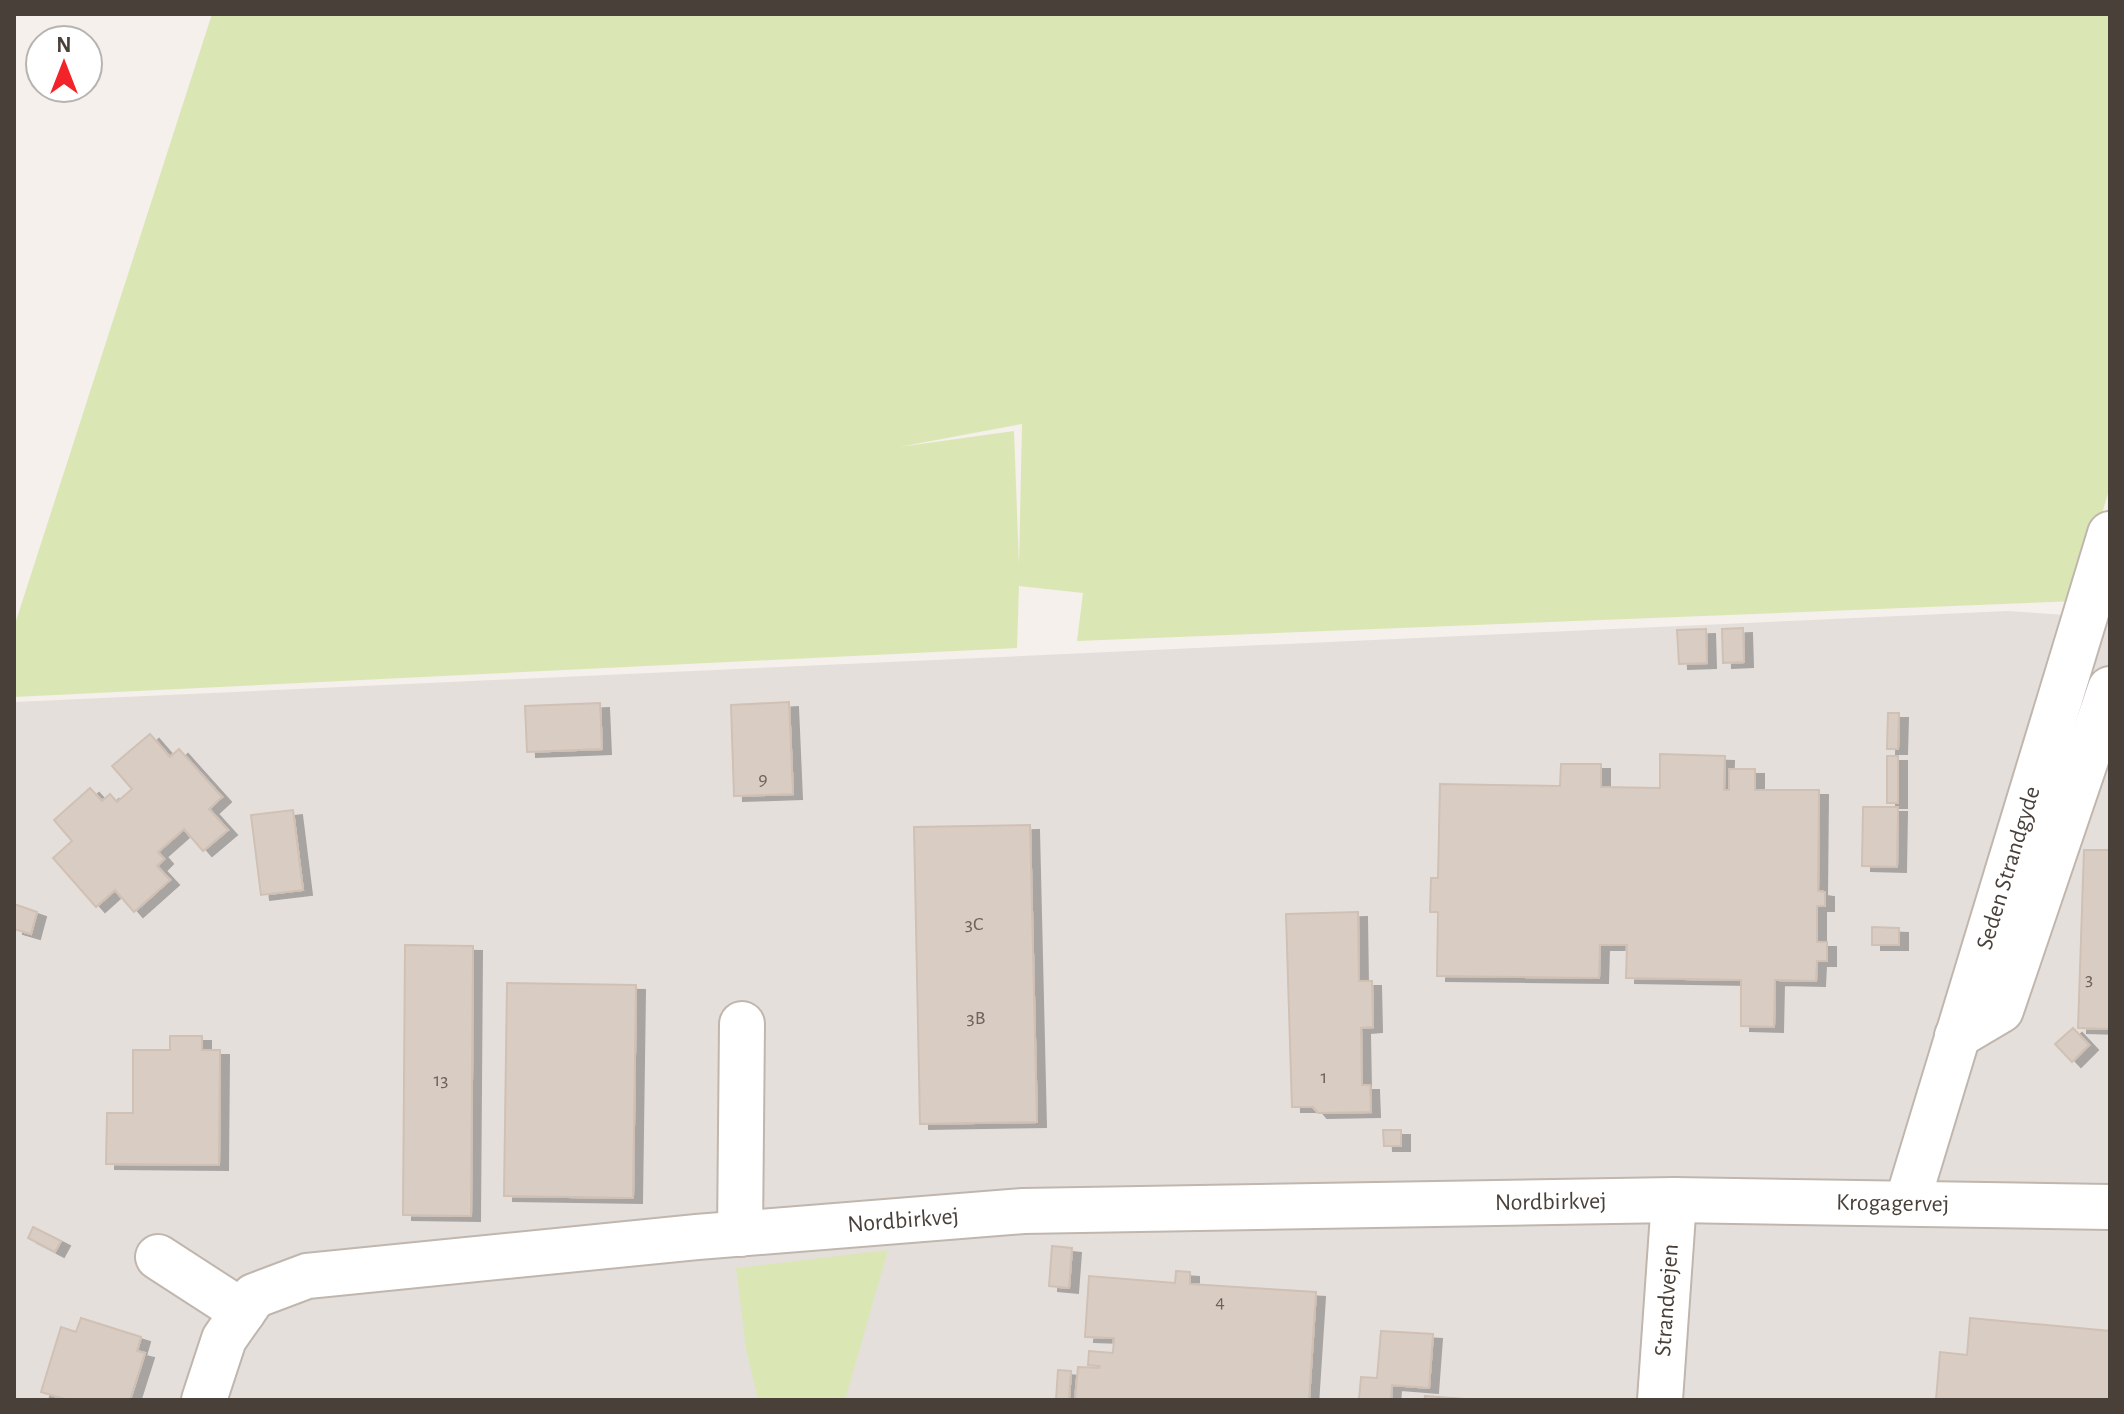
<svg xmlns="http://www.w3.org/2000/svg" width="2124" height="1414" font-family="'Alegreya Sans',sans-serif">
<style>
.industrial{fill:#e5dfdc}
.green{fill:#dae7b5;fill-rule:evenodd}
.building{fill:#d9cdc3;stroke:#d1c0b4;stroke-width:2;filter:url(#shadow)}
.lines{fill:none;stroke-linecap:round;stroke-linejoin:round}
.minor-casing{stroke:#c0b6ad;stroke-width:48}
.minor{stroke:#fff;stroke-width:44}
.labels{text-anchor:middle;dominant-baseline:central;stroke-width:7;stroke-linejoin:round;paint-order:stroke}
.number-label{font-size:20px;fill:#6d635c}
.street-label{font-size:24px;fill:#494039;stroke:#fff}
</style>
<defs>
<filter id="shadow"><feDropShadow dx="9" dy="5" stdDeviation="0" flood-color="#0004"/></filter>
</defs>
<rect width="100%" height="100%" fill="#f5f0eb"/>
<!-- industrial -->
<path class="industrial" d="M2008 611 2110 618V1400H14V702Z"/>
<!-- green -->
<path class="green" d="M212 14H2110V486L2077 601 1077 641 1083 593 1019 586 1017 648 14 697V627ZM1022 424 1019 564V565L1014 431 899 447Z
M888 1250 845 1400H758L746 1349 736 1268Z"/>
<!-- building -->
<path class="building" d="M1743 628 1744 662 1723 663 1722 629Z
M1706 629 1707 663 1679 664 1677 630Z
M789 702 793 794 734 796 731 705Z
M600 703 602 749 527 752 525 706Z
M1888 713H1899L1898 749H1887Z
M150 734 170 757 179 749 222 797 209 809 228 830 203 851 184 829 158 852 164 859 157 866 170 880 134 912 115 890 96 907 53 858 72 841 54 820 90 788 102 801 110 794 117 802 132 789 112 766Z
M1660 754 1725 756 1724 790H1729V769H1755V790H1819L1818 891 1825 892V906H1817V942H1827V961H1817L1816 981 1775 980 1774 1027 1741 1026V980L1626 978 1627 945H1600L1599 978 1437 976 1438 912H1430L1431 878H1438L1440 784 1560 786 1561 764H1601V787L1660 788Z
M1887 756H1898V803H1887Z
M1863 807H1898L1897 867 1862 866Z
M293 810 303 890 261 895 251 815Z
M1030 825 1037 1122 920 1124 914 827Z
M2084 850H2110V1029L2078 1028Z
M14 904 37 912 31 934 14 929Z
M1358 912 1359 981H1372L1373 1027 1361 1028 1362 1085H1370L1371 1112 1318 1113 1313 1107H1292L1286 914Z
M1872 927 1899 928V945H1872Z
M405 945 473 946 471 1216 403 1215Z
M507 983 636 985 633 1198 504 1196Z
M2073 1028 2089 1045 2072 1062 2055 1044Z
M170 1036H202V1050H220L219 1165 106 1164 107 1113H133V1050H170Z
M1383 1130H1401V1146H1384Z
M33 1227 61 1241 55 1252 28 1238Z
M1052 1246 1072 1248 1069 1288 1049 1286Z
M1176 1271 1190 1272V1284L1316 1292 1309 1400H1075L1078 1367 1099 1368 1100 1366 1088 1365 1089 1351 1113 1353 1114 1338 1085 1337 1089 1276 1175 1283Z
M81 1318 141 1337 137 1351 145 1353 130 1400H68L41 1392 61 1327 76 1332Z
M1970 1318 2110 1331V1400H1936L1940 1352 1967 1355Z
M1381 1331 1433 1334 1429 1388 1392 1385 1391 1400 1359 1399 1361 1377 1377 1378Z
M1058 1370 1071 1371 1069 1400H1056Z
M1425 1396 1479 1400H1424Z"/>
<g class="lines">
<!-- minor casing -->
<g class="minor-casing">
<g id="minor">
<path d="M1957 1036 2001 1010 2110 689"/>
<path id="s1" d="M1907 1203 2110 534"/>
<path d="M740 1234 742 1024"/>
<path d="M158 1257 243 1312"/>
<path id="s2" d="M204 1400 224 1339 254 1296 307 1276 697 1237 1023 1211 1674 1200 2110 1207"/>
<path id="s3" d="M1660 1400 1674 1200"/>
</g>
</g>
<!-- minor -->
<use href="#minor" class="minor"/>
</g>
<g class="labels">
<!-- number labels -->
<g class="number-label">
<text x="763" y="779">9</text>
<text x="974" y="924">3C</text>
<text x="2089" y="979">3</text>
<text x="976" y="1018">3B</text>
<text x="1324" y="1077">1</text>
<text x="441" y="1080">13</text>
<text x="1220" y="1302">4</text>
</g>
<!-- street labels -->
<g class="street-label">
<text stroke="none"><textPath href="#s1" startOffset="350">Seden Strandgyde</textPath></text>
<text stroke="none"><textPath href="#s2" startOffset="1420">Nordbirkvej</textPath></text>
<text stroke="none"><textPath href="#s2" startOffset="1762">Krogagervej</textPath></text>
<text stroke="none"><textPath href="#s2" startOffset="772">Nordbirkvej</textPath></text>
<text stroke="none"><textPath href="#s3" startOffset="100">Strandvejen</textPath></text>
</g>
</g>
<!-- border -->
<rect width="2124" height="1414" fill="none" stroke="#494039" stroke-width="32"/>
<!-- north arrow -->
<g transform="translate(64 64)"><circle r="38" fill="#ffffff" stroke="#b6b3b0" stroke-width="2"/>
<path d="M0-6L14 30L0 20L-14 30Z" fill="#f32429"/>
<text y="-12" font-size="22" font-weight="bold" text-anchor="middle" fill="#494039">N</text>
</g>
</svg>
